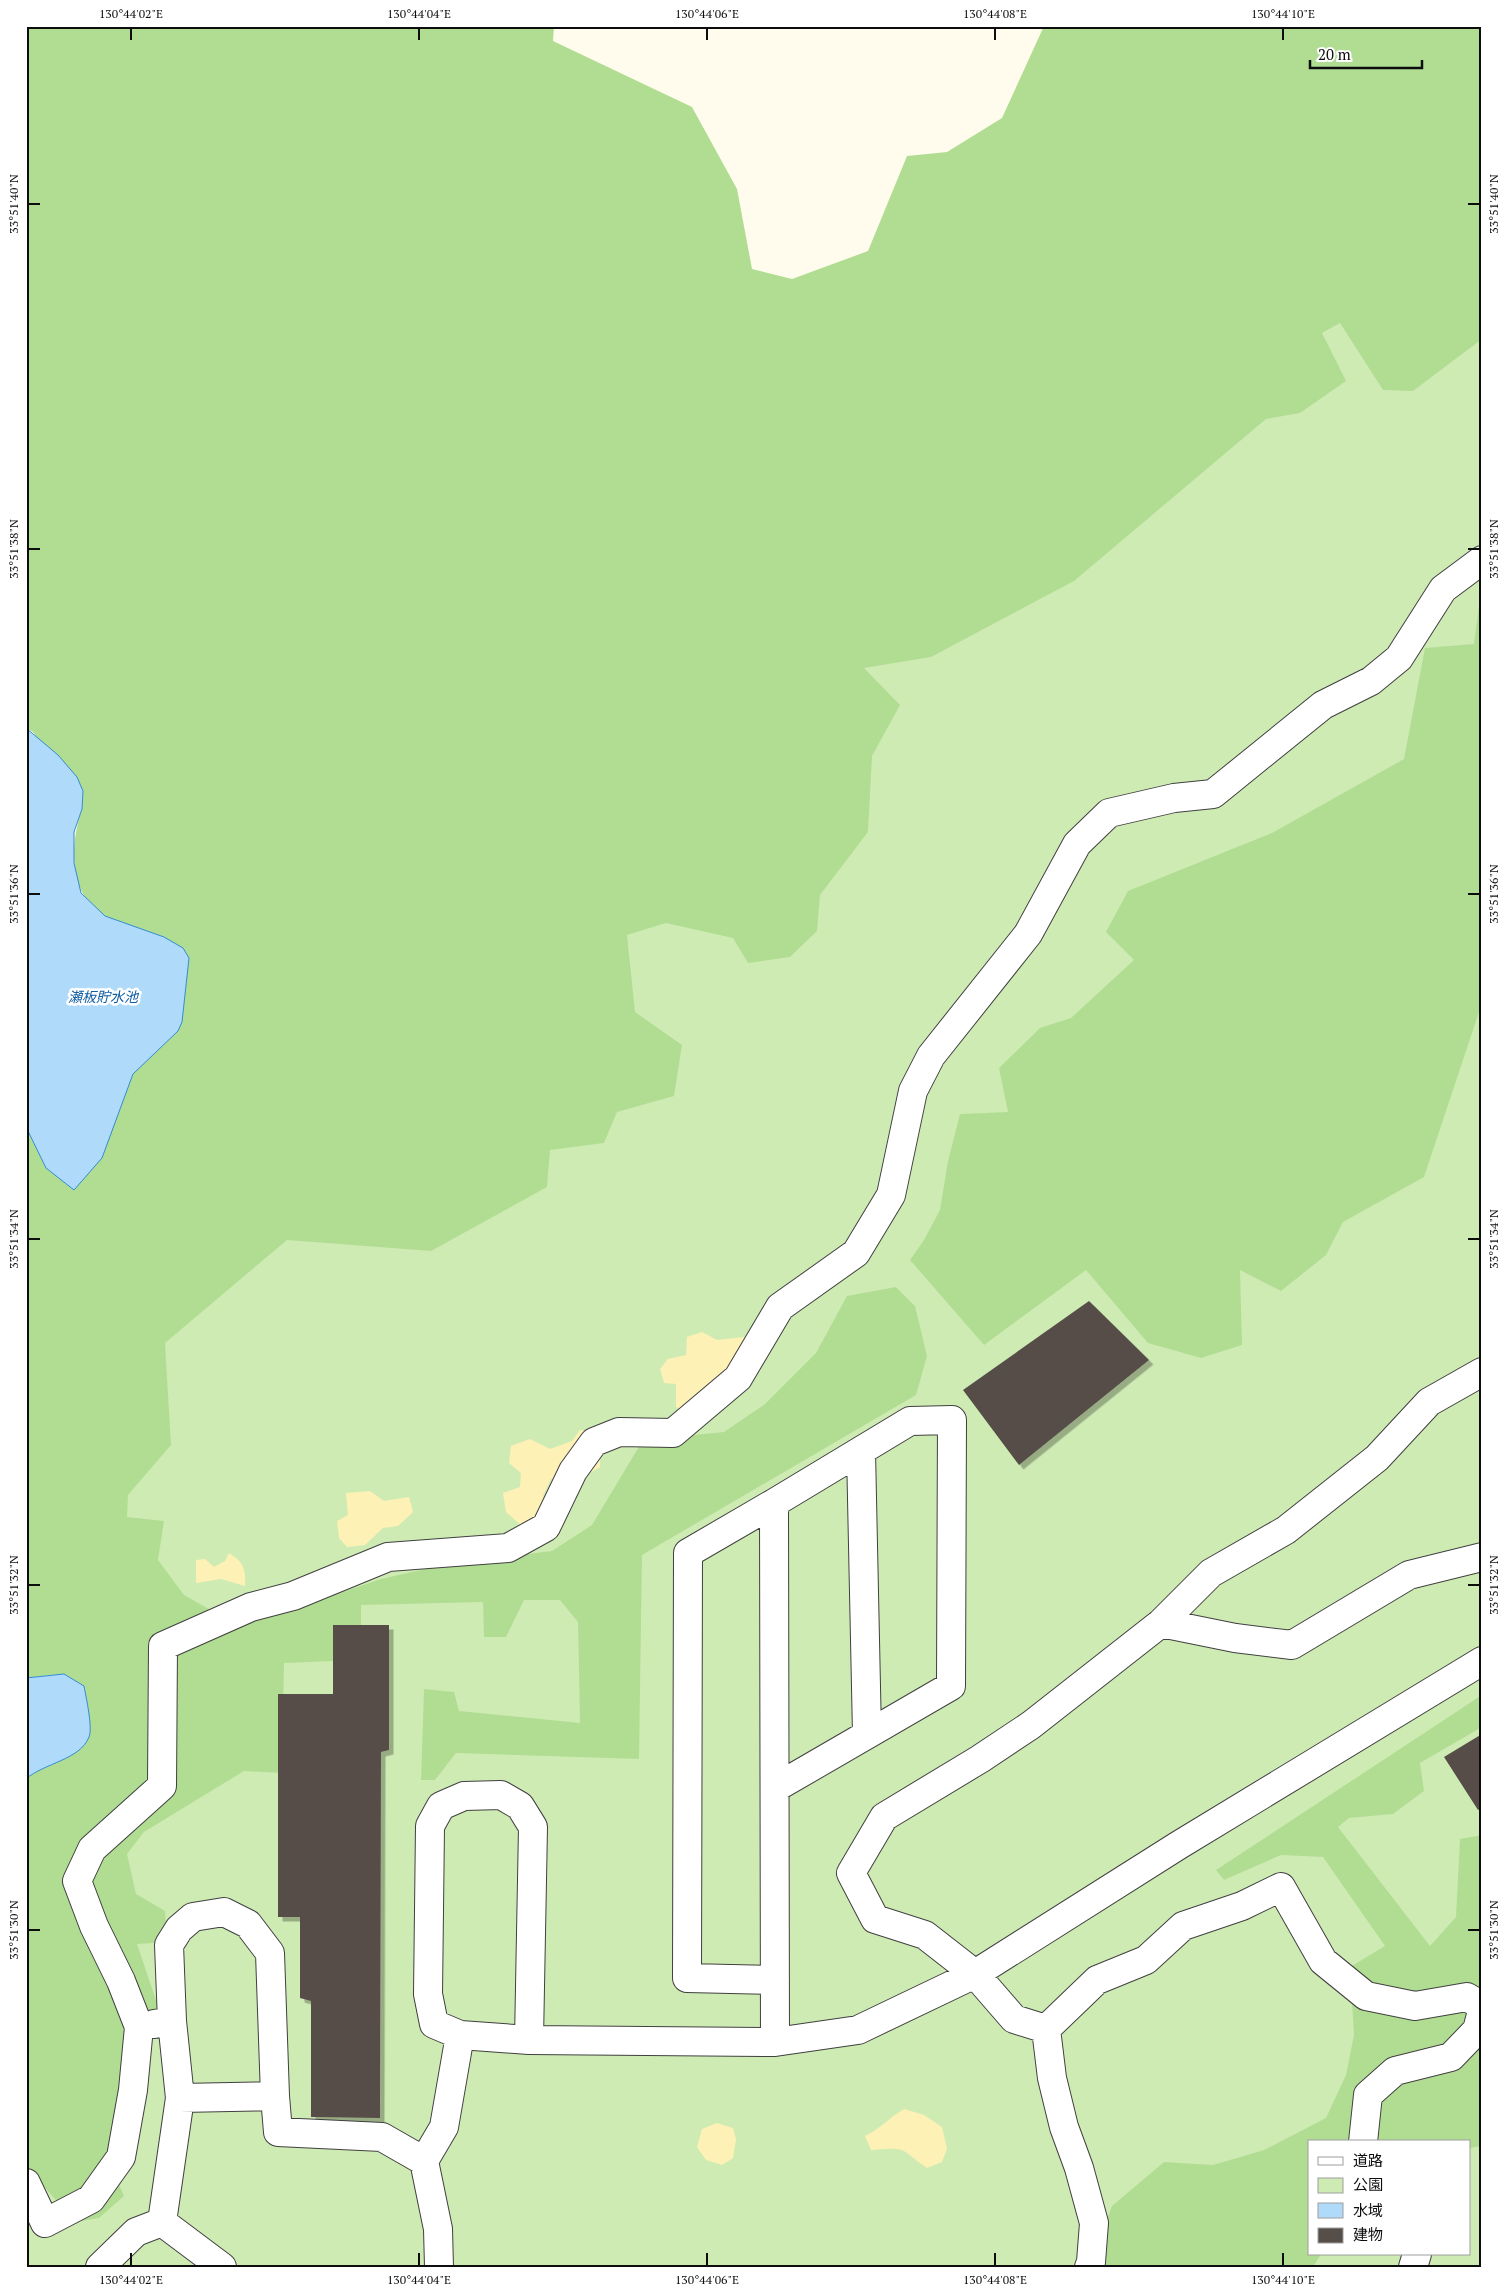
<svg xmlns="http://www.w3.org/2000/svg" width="1508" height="2293" font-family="'PT Serif','Noto Sans JP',serif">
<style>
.green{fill:#cfebb4;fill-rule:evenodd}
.forest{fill:#b1dd93}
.sand{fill:#fdf1b6}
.water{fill:#afdaf9;stroke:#328cd4}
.building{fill:#564e49;filter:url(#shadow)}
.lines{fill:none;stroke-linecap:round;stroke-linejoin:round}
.minor-casing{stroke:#404040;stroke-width:30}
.minor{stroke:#fff;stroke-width:28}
.ticks{fill:none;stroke:#0d0d0d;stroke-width:2}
.labels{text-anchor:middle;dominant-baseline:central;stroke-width:5;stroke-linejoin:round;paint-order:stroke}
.water-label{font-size:14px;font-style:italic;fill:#105ea5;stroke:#fff}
.neatline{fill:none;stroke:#0d0d0d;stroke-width:2}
.ticks-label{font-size:12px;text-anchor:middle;fill:#0d0d0d}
</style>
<defs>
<filter id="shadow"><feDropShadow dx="4.5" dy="4.5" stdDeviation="0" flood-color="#0004"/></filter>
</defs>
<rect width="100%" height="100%" fill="#fffced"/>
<!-- green -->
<path class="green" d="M1482 160V2267H26V2032L132 1736 52 1311ZM1309 2142H1469V2254H1309Z"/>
<!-- forest -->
<path class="forest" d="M26 26H554L553 41 692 107 737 189 752 269 792 279 868 251 907 156 947 152 1002 118 1044 26H1482V339L1413 391 1383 390 1340 323 1322 333 1346 381 1300 413 1266 419 1074 581 931 657 864 668 900 705 872 756 868 832 820 895 817 931 790 957 748 963 733 938 666 923 627 935 635 1012 682 1045 674 1096 617 1112 604 1143 550 1150 547 1187 431 1251 287 1240 165 1343 171 1445 128 1495 127 1517 164 1521 158 1560 184 1595 221 1616 277 1614 381 1579 452 1563 552 1551 592 1525 643 1440 724 1432 765 1404 816 1353 847 1296 896 1287 915 1306 927 1356 916 1395 642 1555 639 1759 456 1753 435 1780H421L424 1689 454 1692 459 1711 580 1723 578 1622 560 1600H524L506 1637H484L483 1602 361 1605V1660L284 1663 282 1773 244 1771 144 1832 127 1854 136 1894 165 1911 167 1942 137 1944 158 2006 144 2085 106 2156 124 2196 99 2218 75 2222 26 2166V1779L34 1773 64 1674 26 1678V1127L46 1168 118 1112 133 1074 149 1057 164 937C145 930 123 926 106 916 67 895 70 844 82 809L33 732 26 728Z
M1482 583V1003L1424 1177 1343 1222 1326 1255 1281 1291 1240 1270 1242 1345 1201 1358 1148 1343 1086 1270 984 1345 910 1260 924 1240 940 1210 948 1161 960 1114 1008 1112 999 1068 1040 1028 1071 1018 1134 960 1106 932 1128 891 1272 833 1404 759 1425 648 1474 644Z
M1482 1695V1727L1420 1763 1424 1791 1393 1814 1349 1818 1338 1827 1430 1946 1456 1917 1460 1839 1482 1835V2146L1469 2148V2142H1309V2254H1321L1313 2267H1089L1112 2206 1164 2162 1213 2165 1264 2150 1326 2118 1346 2075 1354 2035 1350 1967 1385 1946 1323 1857 1281 1855 1224 1880 1216 1870Z"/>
<!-- sand -->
<path class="sand" d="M702 1332 717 1340 745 1337 749 1343 692 1414 676 1407V1384L664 1383 660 1369 668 1359 686 1355 687 1337Z
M580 1430 593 1432 600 1442V1467L581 1478 551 1479 543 1496 550 1521 523 1527 506 1512 503 1493 520 1487 521 1473 509 1463 511 1446 530 1439 550 1449 572 1441Z
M370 1491 384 1501 409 1497 413 1512 398 1526 383 1528 365 1545 347 1547 339 1538 337 1521 348 1515 346 1493Z
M229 1553C244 1562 246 1570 245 1586L221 1579 196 1583V1560L205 1559 214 1567 225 1561Z
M904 2109 924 2115 942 2127 947 2149 942 2162 927 2168C919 2163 914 2158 907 2153 898 2146 882 2150 871 2150L865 2136C880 2129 890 2117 904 2109Z
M717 2123 733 2128 736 2139 733 2158 722 2165 706 2160 697 2147 702 2129Z"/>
<!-- water -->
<path class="water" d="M26 728 58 755 77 777 83 791 82 809 74 832V863L81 893 105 916 164 937 183 948 189 958 182 1022 178 1031 133 1074 102 1158 74 1190 46 1168 26 1127Z
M64 1674 84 1686C86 1697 93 1728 89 1737 80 1760 44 1763 26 1779V1678Z"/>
<!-- building -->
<path class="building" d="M1089 1301 1149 1360 1019 1465 963 1390Z
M333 1625H389V1750L381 1752 380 2118 311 2117V2001L300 1998V1917H278V1694H333Z
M1482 1734V1808L1478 1810 1444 1757Z"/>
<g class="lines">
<!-- minor casing -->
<g class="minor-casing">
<path id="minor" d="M861 1451 867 1734
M774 1503 688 1553 687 1978 775 1980
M1161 1623 1235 1638 1292 1645 1409 1575 1482 1557
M775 1788 951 1686 952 1420 910 1421 774 1503 775 2042
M172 2021 169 1945 179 1929 193 1917 224 1912 248 1924 270 1953 275 2096 180 2098
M154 2024 172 2021 180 2098 162 2222
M1046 2029 1097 1980 1146 1960 1183 1926 1242 1906 1281 1887 1323 1961 1366 1996 1415 2006 1467 1997 1482 2006
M529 2040 533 1827 520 1806 501 1795 464 1796 441 1806 430 1826 428 1994 434 2024 460 2035 529 2040 775 2042 858 2030 975 1974 1179 1845 1482 1661
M275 2096 278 2132 382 2137 424 2161 444 2127 460 2035
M1363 2142 1368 2095 1395 2071 1451 2057 1477 2030 1482 2011
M424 2161 438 2229 439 2267
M26 2183 45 2223 91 2199 121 2157 133 2090 139 2027 121 1981 94 1926 77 1881 92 1849 162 1786 163 1646 251 1607 293 1596 388 1557 508 1548 546 1527 573 1471 594 1442 619 1432 673 1433 738 1378 780 1307 856 1253 891 1195 913 1091 931 1056 1028 934 1077 844 1109 813 1174 798 1213 794 1323 705 1371 681 1399 658 1443 589 1482 560
M162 2222 222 2267
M100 2267 136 2232 162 2222
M1089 2267 1091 2262 1094 2223 1079 2168 1064 2127 1052 2078 1046 2029 1014 2019 975 1974 925 1935 875 1919 851 1873 884 1817 980 1759 1031 1725 1161 1623 1211 1573 1286 1530 1377 1458 1429 1402 1482 1372
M1413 2267 1417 2254"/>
</g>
<!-- minor -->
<use href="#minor" class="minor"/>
</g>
<!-- ticks -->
<path class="ticks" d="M131 28V40M419 28V40M707 28V40M995 28V40M1283 28V40M28 204H40M1468 204H1480M28 549H40M1468 549H1480M28 894H40M1468 894H1480M28 1239H40M1468 1239H1480M28 1585H40M1468 1585H1480M28 1930H40M1468 1930H1480M131 2253V2266M419 2253V2266M707 2253V2266M995 2253V2266M1283 2253V2266"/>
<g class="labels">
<!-- water labels -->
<g class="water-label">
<text x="103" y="996">瀬板貯水池</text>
</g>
</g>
<!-- border -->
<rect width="1508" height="2293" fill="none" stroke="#ffffff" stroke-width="55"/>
<!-- legend -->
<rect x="1308" y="2140" width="162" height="115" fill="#ffffff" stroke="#9e9e9e"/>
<rect x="1318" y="2157" width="25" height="8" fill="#ffffff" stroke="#9e9e9e"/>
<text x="1353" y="2166" font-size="15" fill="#0d0d0d">道路</text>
<rect x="1318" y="2178" width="25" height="15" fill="#cfebb4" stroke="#9e9e9e"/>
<text x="1353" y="2190" font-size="15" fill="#0d0d0d">公園</text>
<rect x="1318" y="2203" width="25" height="15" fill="#afdaf9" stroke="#9e9e9e"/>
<text x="1353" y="2216" font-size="15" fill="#0d0d0d">水域</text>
<rect x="1318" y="2228" width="25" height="15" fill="#564e49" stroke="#9e9e9e"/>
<text x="1353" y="2240" font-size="15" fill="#0d0d0d">建物</text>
<!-- scale -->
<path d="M1310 60v8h112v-8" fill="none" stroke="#0d0d0d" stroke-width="2.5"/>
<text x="1318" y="60" font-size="15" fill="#0d0d0d" stroke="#ffffff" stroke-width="4" paint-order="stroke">20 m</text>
<rect x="28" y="28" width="1452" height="2238" class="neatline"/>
<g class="ticks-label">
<text x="131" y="18">130°44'02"E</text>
<text x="419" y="18">130°44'04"E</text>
<text x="707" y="18">130°44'06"E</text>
<text x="995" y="18">130°44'08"E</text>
<text x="1283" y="18">130°44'10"E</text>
<text transform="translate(14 204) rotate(-90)" y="4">33°51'40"N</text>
<text transform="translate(1494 204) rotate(-90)" y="4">33°51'40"N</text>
<text transform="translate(14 549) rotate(-90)" y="4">33°51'38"N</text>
<text transform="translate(1494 549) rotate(-90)" y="4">33°51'38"N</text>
<text transform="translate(14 894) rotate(-90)" y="4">33°51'36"N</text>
<text transform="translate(1494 894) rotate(-90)" y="4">33°51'36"N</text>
<text transform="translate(14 1239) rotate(-90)" y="4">33°51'34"N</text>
<text transform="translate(1494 1239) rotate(-90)" y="4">33°51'34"N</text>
<text transform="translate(14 1585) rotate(-90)" y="4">33°51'32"N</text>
<text transform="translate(1494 1585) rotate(-90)" y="4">33°51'32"N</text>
<text transform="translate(14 1930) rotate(-90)" y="4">33°51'30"N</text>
<text transform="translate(1494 1930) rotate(-90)" y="4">33°51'30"N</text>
<text x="131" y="2284">130°44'02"E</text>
<text x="419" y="2284">130°44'04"E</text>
<text x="707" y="2284">130°44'06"E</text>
<text x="995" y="2284">130°44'08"E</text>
<text x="1283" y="2284">130°44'10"E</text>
</g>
</svg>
